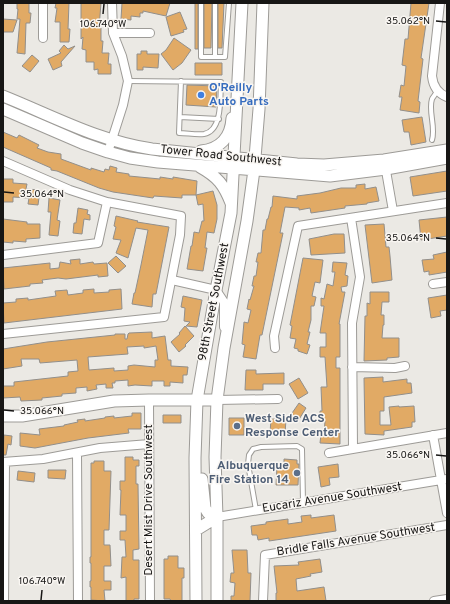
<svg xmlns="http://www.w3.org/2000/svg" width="450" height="604" font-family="Overpass,sans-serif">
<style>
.building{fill:#e1aa65;stroke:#928f8b;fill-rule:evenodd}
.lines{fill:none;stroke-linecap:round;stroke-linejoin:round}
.lane-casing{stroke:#9d9b97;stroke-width:6}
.street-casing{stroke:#9d9b97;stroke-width:10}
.secondary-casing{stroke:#9d9b97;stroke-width:13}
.lane{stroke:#fff;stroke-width:4}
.street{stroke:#fff;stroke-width:8}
.secondary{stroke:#fff;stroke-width:11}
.ticks{fill:none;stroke:#171615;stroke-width:1.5}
.shop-dot{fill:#3f7fe0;stroke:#f9f6f2;stroke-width:1.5}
.service-dot{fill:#5c6f8a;stroke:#f9f6f2;stroke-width:1.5}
.labels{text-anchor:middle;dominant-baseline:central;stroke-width:3;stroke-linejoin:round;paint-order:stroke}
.shop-label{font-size:12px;font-weight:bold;fill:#366cbe;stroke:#f9f6f2;text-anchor:start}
.street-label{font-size:12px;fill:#171615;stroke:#f9f6f2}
.service-label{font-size:12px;font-weight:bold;fill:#4e5e75;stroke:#f9f6f2;text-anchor:start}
.ticks-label{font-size:10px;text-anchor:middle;fill:#171615;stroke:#f9f6f2;stroke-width:3;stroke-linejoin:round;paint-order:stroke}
</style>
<rect width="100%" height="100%" fill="#ebe9e4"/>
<!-- building -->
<path class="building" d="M17 3H29V13H31L30 23H26L25 54 17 53 20 19H17L18 9H17Z
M56 3H69L68 29H70L69 42H60V22H55L57 8H55Z
M81 3H101L99 28H101V41H103L102 53H109L108 64H111V74H98V69L94 70V62H86V50L82 49 83 37 81 39Z
M122 3H170L166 16 143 11V13H140V17L131 16V20L121 19Z
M195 3H198V49H195Z
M204 3H212L211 48H204Z
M218 3H224L222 48H218Z
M411 3H429L421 58 423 59 418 101 420 102 419 113 400 110 402 97H399L401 85 404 86 406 66 402 65 405 39H408Z
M180 12 187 29 183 30 184 32 171 36 166 17Z
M3 19 17 20 13 32H3Z
M174 38 191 50 182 63 173 70 161 54 166 50Z
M64 45 68 49 75 46 61 62 62 66 53 70 48 59 61 53 59 51Z
M141 51H147V54H159L158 68 143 67V70H137V54H141Z
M32 55 39 61 30 72 22 66Z
M195 63H222V75H195Z
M187 85 217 86 216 107 186 105Z
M422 117 426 142 411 145 409 132H404L402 120Z
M3 132 17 138 19 135 39 145 37 148 48 152 61 154V159L91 170V168L104 172 105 169 109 170 110 166 117 168 116 172 129 174V176L160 179V177L173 179V177L197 181 196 195 213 191 217 205V219L214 233 207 232 205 248H207L203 271 187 269 191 246H192L194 232 199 233 202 221H204L203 204 198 205 196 195H182V198L154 196 153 198 113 192 99 188 57 171 51 170V168L3 147Z
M447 171V191L413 196 410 177Z
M3 179H13V183L27 184 26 189 40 190 38 205 28 204 29 198 13 197V202H3Z
M365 184V189L376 187 379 201 367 203V204L345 206V208L311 213 310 208 299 210V208L285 207 280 233H283L262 335H260L256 359 243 357 245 345 242 344 244 322 248 323 251 310 247 309 249 299 250 300 254 286H252L254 276H256L258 262H256L258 253H261L263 230H265L267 219H268L271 207H272L273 196 297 199V196L320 193 341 188H356V185Z
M49 198 60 200 57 220 60 221 58 236 49 235 51 212H48Z
M78 208 88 210 87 214 90 215V220L84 219 82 234 73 233 74 223H76Z
M116 216 138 221 137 222 169 227 156 294H153L152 307 132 304 134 293H135L141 265 148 230 136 228 128 258 116 253 121 240 113 239 116 227 114 226Z
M447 217V236L421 240 419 220Z
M3 219 27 222V224H40V238L26 239V242L13 241V243L3 242Z
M384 224 386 247H389L390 256 392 280 372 283 365 225Z
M334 234H344L345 253 311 255 309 239Z
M447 252V272L429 275V271L424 272 422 260 434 259 433 255Z
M116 256 126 266 118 273 108 263Z
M303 258 323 260 320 283 315 282 312 296 316 297 314 306H311V320L308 332H310L307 344 310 345 307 354 298 351V349L294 348 296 339 290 338 292 326 290 325Z
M80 259V264L93 262 94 264 107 263 108 276 98 277V275L66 279 58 278 42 280 43 283 30 284V286L4 289 3 268 50 263V269L59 268 60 262 71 264 70 260Z
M333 262 347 263 345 275 348 276 347 286 341 287 342 292H345L339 324H340V357H336V368H340V444L320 443 321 434H324L325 421H320V411H322L321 387H327L325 357H320V347H326V333H320L324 306H321V298L324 299 327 284 333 286 335 272H332Z
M94 289V293L109 292V290L121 289 122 309 4 323 3 303 16 302V299L28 298V300L56 296 55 291 67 290 68 295 83 293V290Z
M370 292H389V302H382L381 315H384V325H383L382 338H399V357L387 358V360L364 361 365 316H367V303L370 304Z
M447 295V310L440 311 441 316 431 318 428 298Z
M183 296 202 300 197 327 186 326 190 322 184 321 185 308 181 307Z
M185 326 194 336 185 345 186 346 179 352 171 342 180 334 179 333Z
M152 332V338L165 336 168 360H171V366L188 367 187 375H183V383L170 382V386H164V381H152V386L135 385 128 386V380L115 381V383H112L113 388H106V384L96 385 97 389 87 391V387L76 388V393L62 394V396L42 398V400L21 401 20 397 3 398V386H14V382L68 376V372L78 371 77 360 40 363 39 359H21L22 366 3 369V349L47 342 115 335V334H125V339H127L128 334 129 333ZM144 346V348L156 346 158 360H155V367L134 365 128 366V370L114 371V368L89 370 88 357 128 354 127 347Z
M246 370H256V374L284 373V384H263V390H245Z
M383 377V382L407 379V383H411L412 393 384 397V411H380V425H391L389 407 399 406V407L414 406 415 422H412V427L384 431V435L365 434 364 378Z
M299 378 308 393 298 399 289 384Z
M299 403 306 408 298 421 290 416Z
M132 413H141V429H128L129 433 88 438 35 448 20 446V433L40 435 39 429 64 426V425L78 422 77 420 85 419V421L105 418V417L114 416V418L132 416Z
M163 415H181V423H163Z
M229 418H244V435H229Z
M271 419H286L285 434 270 433Z
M4 435 12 436 11 445 8 444 6 455H3Z
M125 457H133V460H139V466H136V484H138L139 549 133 550V560H139V599H134V601H126V577L121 578 122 557H126L125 540H120V531H126V515H120L121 490H120V481H125Z
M284 459 297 460V464H299L298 485H276L277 466H284Z
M94 461H104V471H111L109 530H104V545H110L111 566H104V581H111V590H104L105 601 91 600V587H90V581H91V563H90V557H91V463H94Z
M338 464 339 477 329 478 330 485 321 487 318 467Z
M48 470H66L65 479 48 478Z
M18 471 35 473 34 482 17 480Z
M311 515V518L334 515 336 531 269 541V538L258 540 257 535H252L251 526 266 524V522L288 519V524L302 522 301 516Z
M232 550H247L248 573H251L250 601H231V596H234L235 583 230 582 231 573H234Z
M168 556H178V568H184V578H182V601H171L170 599H164V559H168Z
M320 559 322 572 310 574 311 576 296 579 297 591 324 587 326 601H276V593H277L274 566 299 565 298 562Z"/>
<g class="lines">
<!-- lane casing -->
<g class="lane-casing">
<path id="lane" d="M201 3V57H225L229 3
M215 3V57
M128 81 221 82C220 96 223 131 204 134 196 135 187 133 179 133L181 81
M180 117 219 119
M432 140C436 127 428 111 432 99 433 97 436 94 437 91
M256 510 248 464 249 455 253 449 261 447 297 446 302 449 303 502"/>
</g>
<!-- street casing -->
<g class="street-casing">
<path id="street" d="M43 3V38
M440 3 432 76C433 86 437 93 447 97
M113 33H150
M108 152 123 105 128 81 122 56 113 33 112 3
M3 161 70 190 107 202 181 216 180 235 164 317 3 334
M385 165 393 211
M351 218 360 277 352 323 353 448
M3 255 98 243 107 202
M172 280 216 290 224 302V327
M433 284 447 282
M275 348 274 336 298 226 447 203
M352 367 395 368 405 366
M149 400 150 601
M217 400 278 399
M433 435 447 513
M77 453 78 601
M329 453 447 433
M3 462 43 459 100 448 149 444
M217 517 447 479
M4 601 5 462
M263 601 265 555 447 525
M434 601 447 599"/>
</g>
<!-- secondary casing -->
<g class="secondary-casing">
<path id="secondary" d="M3 96C53 116 98 141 152 149L297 164 324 165 384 160 447 150
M3 109 82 143 108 152 130 158 158 162 330 176 386 169 447 158
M201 151C220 149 231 137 232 118
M200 167C218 177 224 185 231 203
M3 416H22L114 401 149 400H217
M202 479 205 508 208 513 217 517
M196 530 217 517
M196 601 195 458 197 400 216 290 231 213 242 3
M217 601V517L215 457 217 400 224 348 247 221 254 170 259 109 263 3"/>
</g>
<!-- lane -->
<use href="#lane" class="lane"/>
<!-- street -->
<use href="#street" class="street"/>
<!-- secondary -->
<use href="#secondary" class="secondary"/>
</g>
<!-- ticks -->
<path class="ticks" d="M103 14 104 4M436 21 446 22M4 192 14 193M436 238 446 239M4 410 14 411M436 455 446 456M41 600 42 590"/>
<!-- markers -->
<circle class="shop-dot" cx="201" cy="95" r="4"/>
<g class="service-dot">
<circle cx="237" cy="426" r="4"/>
<circle cx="297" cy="473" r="4"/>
</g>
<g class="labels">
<!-- shop labels -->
<g class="shop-label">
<text x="209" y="88">O'Reilly<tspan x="209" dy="14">Auto Parts</tspan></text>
</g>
<!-- street labels -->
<g class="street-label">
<text transform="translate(221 156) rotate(6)">Tower Road Southwest</text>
<text transform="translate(214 302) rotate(-79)">98th Street Southwest</text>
<text transform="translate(332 498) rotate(-9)">Eucariz Avenue Southwest</text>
<text transform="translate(149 500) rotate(-90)">Desert Mist Drive Southwest</text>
<text transform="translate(356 540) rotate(-9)">Bridle Falls Avenue Southwest</text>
</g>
<!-- service labels -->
<g class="service-label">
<text x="245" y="419">West Side ACS<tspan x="245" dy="14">Response Center</tspan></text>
<text x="289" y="466" text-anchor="end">Albuquerque<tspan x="289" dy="14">Fire Station 14</tspan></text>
</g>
</g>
<g class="ticks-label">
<text x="408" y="24">35.062°N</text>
<text x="103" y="27">106.740°W</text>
<text x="42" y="197">35.064°N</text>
<text x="408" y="241">35.064°N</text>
<text x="42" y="414">35.066°N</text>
<text x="408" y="458">35.066°N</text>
<text x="42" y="584">106.740°W</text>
</g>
<!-- border -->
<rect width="450" height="604" fill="none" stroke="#171615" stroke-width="8"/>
</svg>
